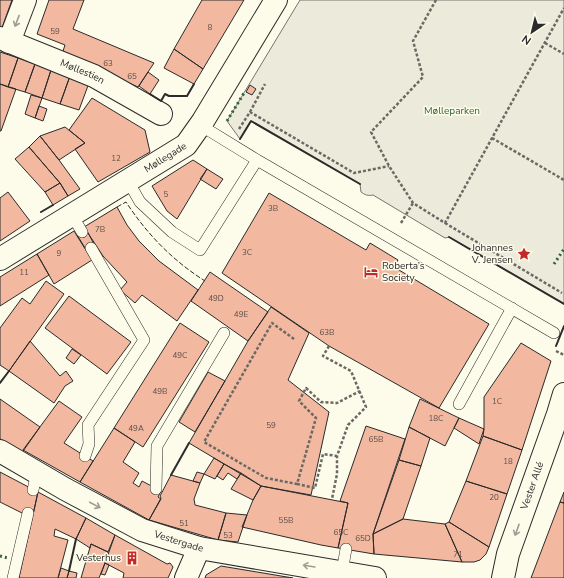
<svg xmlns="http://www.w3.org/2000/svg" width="564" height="578" font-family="'Nunito Sans',sans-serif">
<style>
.green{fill:#ecebdb;stroke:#74746e}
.building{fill:#f2b8a0;stroke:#2b2b2b}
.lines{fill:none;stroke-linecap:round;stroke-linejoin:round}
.service-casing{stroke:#2b2b2b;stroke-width:12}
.minor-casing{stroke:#2b2b2b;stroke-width:24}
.tertiary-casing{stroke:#2b2b2b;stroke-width:24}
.path{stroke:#6a6964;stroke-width:2.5;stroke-dasharray:3 2;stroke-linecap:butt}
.service{stroke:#fdfbea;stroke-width:11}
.minor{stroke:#fdfbea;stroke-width:22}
.tertiary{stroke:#fdfbea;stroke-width:22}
.hedge{stroke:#34623c;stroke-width:3;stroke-dasharray:2 3;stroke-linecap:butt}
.fence{stroke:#2b2b2b;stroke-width:1;stroke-dasharray:5 2;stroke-linecap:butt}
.wall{stroke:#2b2b2b;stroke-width:2}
.oneway{stroke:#9e9d94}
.labels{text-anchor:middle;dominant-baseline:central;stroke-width:3;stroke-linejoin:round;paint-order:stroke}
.number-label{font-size:8px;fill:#5d4e48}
.street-label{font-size:10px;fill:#2b2b2b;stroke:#fdfbea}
.park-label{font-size:10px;fill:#34623c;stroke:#fdfbea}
.poi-label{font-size:10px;fill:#2b2b2b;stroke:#fdfbea;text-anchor:end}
</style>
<rect width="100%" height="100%" fill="#fdfbea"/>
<!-- green -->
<path class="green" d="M300 0H564V304L449 237 445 238 373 195C368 196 365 195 361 192L360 184 251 121 240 139 227 121Z"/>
<!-- building -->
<path class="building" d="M0 0H12L0 33Z
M49 0H84L73 29 154 63 138 87 62 54 65 45 37 34Z
M202 0H244L203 69 174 49Z
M174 49 203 69 194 84 164 68Z
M0 52 18 58 8 87 0 84Z
M18 58 35 64 25 92 8 87Z
M35 64 51 70 42 98 25 92Z
M51 70 70 76 60 104 42 98Z
M148 72 159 80 150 94 139 86Z
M70 76 89 83 79 110 60 104Z
M0 84 16 89 1 131H0Z
M250 85 256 89 252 95 246 92Z
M31 95 42 98 35 118 25 114Z
M92 98 145 130 150 152 98 182 75 149 85 143 69 130Z
M39 106 47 109 43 121 35 118Z
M65 127 85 143 59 160 40 136Z
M40 136 59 160 80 189 68 196 60 183 29 147Z
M29 147 60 183 45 192 15 159Z
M193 160 207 169 177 219 167 211 152 186Z
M207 169 223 179 216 189 200 179Z
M60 183 68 196 53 205 45 192Z
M8 192 30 221 0 241V198Z
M269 193 366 250 370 243 398 260 394 267 489 324 439 408 329 346 222 273Z
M117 207 127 225 139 241 159 261 198 290 177 321 142 295 135 303 120 290 127 282 103 256 84 227Z
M86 229 95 246 87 251 77 235Z
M74 231 92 260 54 284 37 254Z
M37 254 49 275 0 306V277Z
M210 272 268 312 248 341 191 301Z
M46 281 64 294 9 371 0 365V328L22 298 30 304Z
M69 296 131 342 107 374 45 328Z
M271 307 309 333 288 380 329 412 311 495 261 486 189 443 248 341Z
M180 323 209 342 143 447 114 428Z
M30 341 60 376 66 371 73 381 65 386 54 403 9 371Z
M521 343 551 361 522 450 483 436 484 429V397Z
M72 349 81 355 74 364 66 358Z
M208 372 225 381 195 432 179 422Z
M0 399 40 427 21 454 0 439Z
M420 399 459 418 445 446 409 427Z
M59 401 82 417 64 443 93 461 80 482 23 450Z
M459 418 484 429 479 444 454 428Z
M366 426 405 439 373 534 374 554 338 548 348 503 340 501Z
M409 427 430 438 421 466 399 460Z
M114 428 135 442 123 462 139 473 133 483 139 487 142 481 161 491 158 497 161 499 149 520 80 482Z
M483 436 522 450 507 494 466 481Z
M214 458 224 464 215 479 204 474Z
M399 460 421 466 403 519 373 534Z
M224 464 241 473 237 479 228 473 223 480 217 476Z
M0 472 38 492 33 515 22 513 0 502Z
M197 472 204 474 200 483 193 481Z
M241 473 261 486 253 500 231 489Z
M171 475 200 483 194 499 195 505 226 513 218 540 149 520 161 498 160 496Z
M466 481 507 494 489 547 449 522Z
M261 486 348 503 338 548 321 545 242 527 253 500Z
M38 492 86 518 76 539 55 529 54 536 68 540 58 578H19Z
M564 492V503L560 502Z
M560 502 564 503V578H531Z
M226 513 247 515 238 542 218 540Z
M86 518 115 535 108 552 91 544 90 548 76 539Z
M403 519 445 524 462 562 374 554 373 534Z
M449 522 489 547 486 554 480 560 474 562H462L445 524Z
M115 535 167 564 170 563 173 567 168 578H123L124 573 105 563Z
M91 544 108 552 105 563 99 578H81Z
M105 563 109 565 105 575 101 574Z
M221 566 293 578H205L206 575Z
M61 568 69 571 67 578H58Z
M69 571 77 573 76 578H67Z"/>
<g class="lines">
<!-- service casing -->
<g class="service-casing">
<path id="service" d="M200 125 257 160 554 333
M128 181 140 202 172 232 200 250 257 160
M72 215 82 232
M459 404 512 308
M85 456 89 444 88 425 144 340 91 248
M156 489 157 446 224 333
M33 490 37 472
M342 572 346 549
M13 578 28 513"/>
</g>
<!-- minor casing -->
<g class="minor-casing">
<g id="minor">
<path id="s1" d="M0 38 94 76 161 114"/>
<path d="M9 42 25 0"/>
<path id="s2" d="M0 259 186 145 203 121 276 0"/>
<path id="s3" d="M0 451 65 489 142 530 199 548 375 578"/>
<path d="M186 578 199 548"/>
</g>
</g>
<!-- tertiary casing -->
<g class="tertiary-casing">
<g id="tertiary">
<path id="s4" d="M503 578 508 554 558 414 564 394"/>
</g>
</g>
<!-- path -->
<path class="path" d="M436 0 413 41 423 77 371 132 389 166 413 203 445 223 564 8
M545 43 564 54
M250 112 265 84
M239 129 250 112 354 173 389 166
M492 138 564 180
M401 223 413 203
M445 223 562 293
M294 339 272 323 204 442 266 478 297 484 316 418 299 401 306 388 321 402 337 403 360 391
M329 346 323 356 351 371 366 407 348 425 337 456V474L332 499
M556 351 564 355
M297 484 315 488 323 454 337 456"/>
<!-- service -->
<use href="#service" class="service"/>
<!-- minor -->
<use href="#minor" class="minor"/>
<!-- tertiary -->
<use href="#tertiary" class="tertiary"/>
<!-- hedge -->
<path class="hedge" d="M227 121 244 93
M554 264 564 249
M0 556 8 558"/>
<!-- fence -->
<path class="fence" d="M117 207 126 202C147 234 172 260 205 281"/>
<!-- wall -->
<path class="wall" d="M150 94 161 101 165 94 169 96H187L194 84
M240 139 251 121 360 184
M41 212 53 205
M449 237 564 304
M556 346 564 326
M0 383 9 371
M171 475 189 443
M69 571 76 539"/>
</g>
<!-- one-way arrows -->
<defs><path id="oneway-shaft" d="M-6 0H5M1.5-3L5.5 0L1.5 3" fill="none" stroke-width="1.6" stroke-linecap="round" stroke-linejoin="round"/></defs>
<g class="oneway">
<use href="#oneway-shaft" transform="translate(17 21) rotate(111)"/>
<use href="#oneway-shaft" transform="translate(95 505) rotate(28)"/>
<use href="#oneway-shaft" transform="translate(517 530) rotate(110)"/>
<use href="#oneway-shaft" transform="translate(309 566) rotate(-171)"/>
</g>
<!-- icons -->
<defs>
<g id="sight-bare" transform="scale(1.08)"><path d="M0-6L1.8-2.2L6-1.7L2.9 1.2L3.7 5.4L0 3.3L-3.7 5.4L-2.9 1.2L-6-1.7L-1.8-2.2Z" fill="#c62828" stroke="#fdfbea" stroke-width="2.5" paint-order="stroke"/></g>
<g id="hotel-bare" transform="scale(1.08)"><path d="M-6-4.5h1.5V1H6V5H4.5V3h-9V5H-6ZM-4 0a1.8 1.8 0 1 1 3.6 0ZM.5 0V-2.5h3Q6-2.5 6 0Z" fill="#c62828" stroke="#fdfbea" stroke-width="2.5" paint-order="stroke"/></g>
<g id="building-bare" transform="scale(1.08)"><path d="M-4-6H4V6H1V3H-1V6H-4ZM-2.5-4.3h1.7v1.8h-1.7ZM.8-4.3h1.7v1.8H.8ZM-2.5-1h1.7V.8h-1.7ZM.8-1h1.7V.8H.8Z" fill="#c62828" stroke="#fdfbea" stroke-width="2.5" paint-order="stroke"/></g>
</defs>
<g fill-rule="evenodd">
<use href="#sight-bare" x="524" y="254"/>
<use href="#hotel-bare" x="371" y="272"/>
<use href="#building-bare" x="132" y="558"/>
</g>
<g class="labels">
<!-- number labels -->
<g class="number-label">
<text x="210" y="27">8</text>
<text x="55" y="31">59</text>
<text x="108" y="63">63</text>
<text x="132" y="76">65</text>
<text x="116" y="158">12</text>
<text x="166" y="194">5</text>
<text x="273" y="208">3B</text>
<text x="100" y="229">7B</text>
<text x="247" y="252">3C</text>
<text x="59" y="253">9</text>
<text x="24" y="272">11</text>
<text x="216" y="298">49D</text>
<text x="241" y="314">49E</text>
<text x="327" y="332">63B</text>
<text x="180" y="355">49C</text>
<text x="160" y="391">49B</text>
<text x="497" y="401">1C</text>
<text x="436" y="418">18C</text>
<text x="271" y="425">59</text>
<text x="136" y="428">49A</text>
<text x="376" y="439">65B</text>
<text x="508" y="461">18</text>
<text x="494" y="497">20</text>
<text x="286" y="520">55B</text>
<text x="184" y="523">51</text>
<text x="341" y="532">65C</text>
<text x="228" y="535">53</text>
<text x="363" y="538">65D</text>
<text x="458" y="554">71</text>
</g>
<!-- street labels -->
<g class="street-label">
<text stroke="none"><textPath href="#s1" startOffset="89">Møllestien</textPath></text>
<text stroke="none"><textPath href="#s2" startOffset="194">Møllegade</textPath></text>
<text stroke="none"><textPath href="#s4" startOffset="97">Vester Allé</textPath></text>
<text stroke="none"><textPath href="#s3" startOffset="201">Vestergade</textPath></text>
</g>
<!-- park labels -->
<g class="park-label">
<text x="452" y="111">Mølleparken</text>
</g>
<!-- poi labels -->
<g class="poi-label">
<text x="513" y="248">Johannes<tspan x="513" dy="12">V. Jensen</tspan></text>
<text x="382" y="266" text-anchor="start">Roberta’s<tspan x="382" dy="12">Society</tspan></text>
<text x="121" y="558">Vesterhus</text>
</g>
</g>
<!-- north arrow -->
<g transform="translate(532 32) rotate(215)" stroke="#fdfbea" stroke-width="3" paint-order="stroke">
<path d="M0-3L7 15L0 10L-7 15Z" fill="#2b2b2b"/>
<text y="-6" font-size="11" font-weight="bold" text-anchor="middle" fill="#2b2b2b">N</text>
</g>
</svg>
